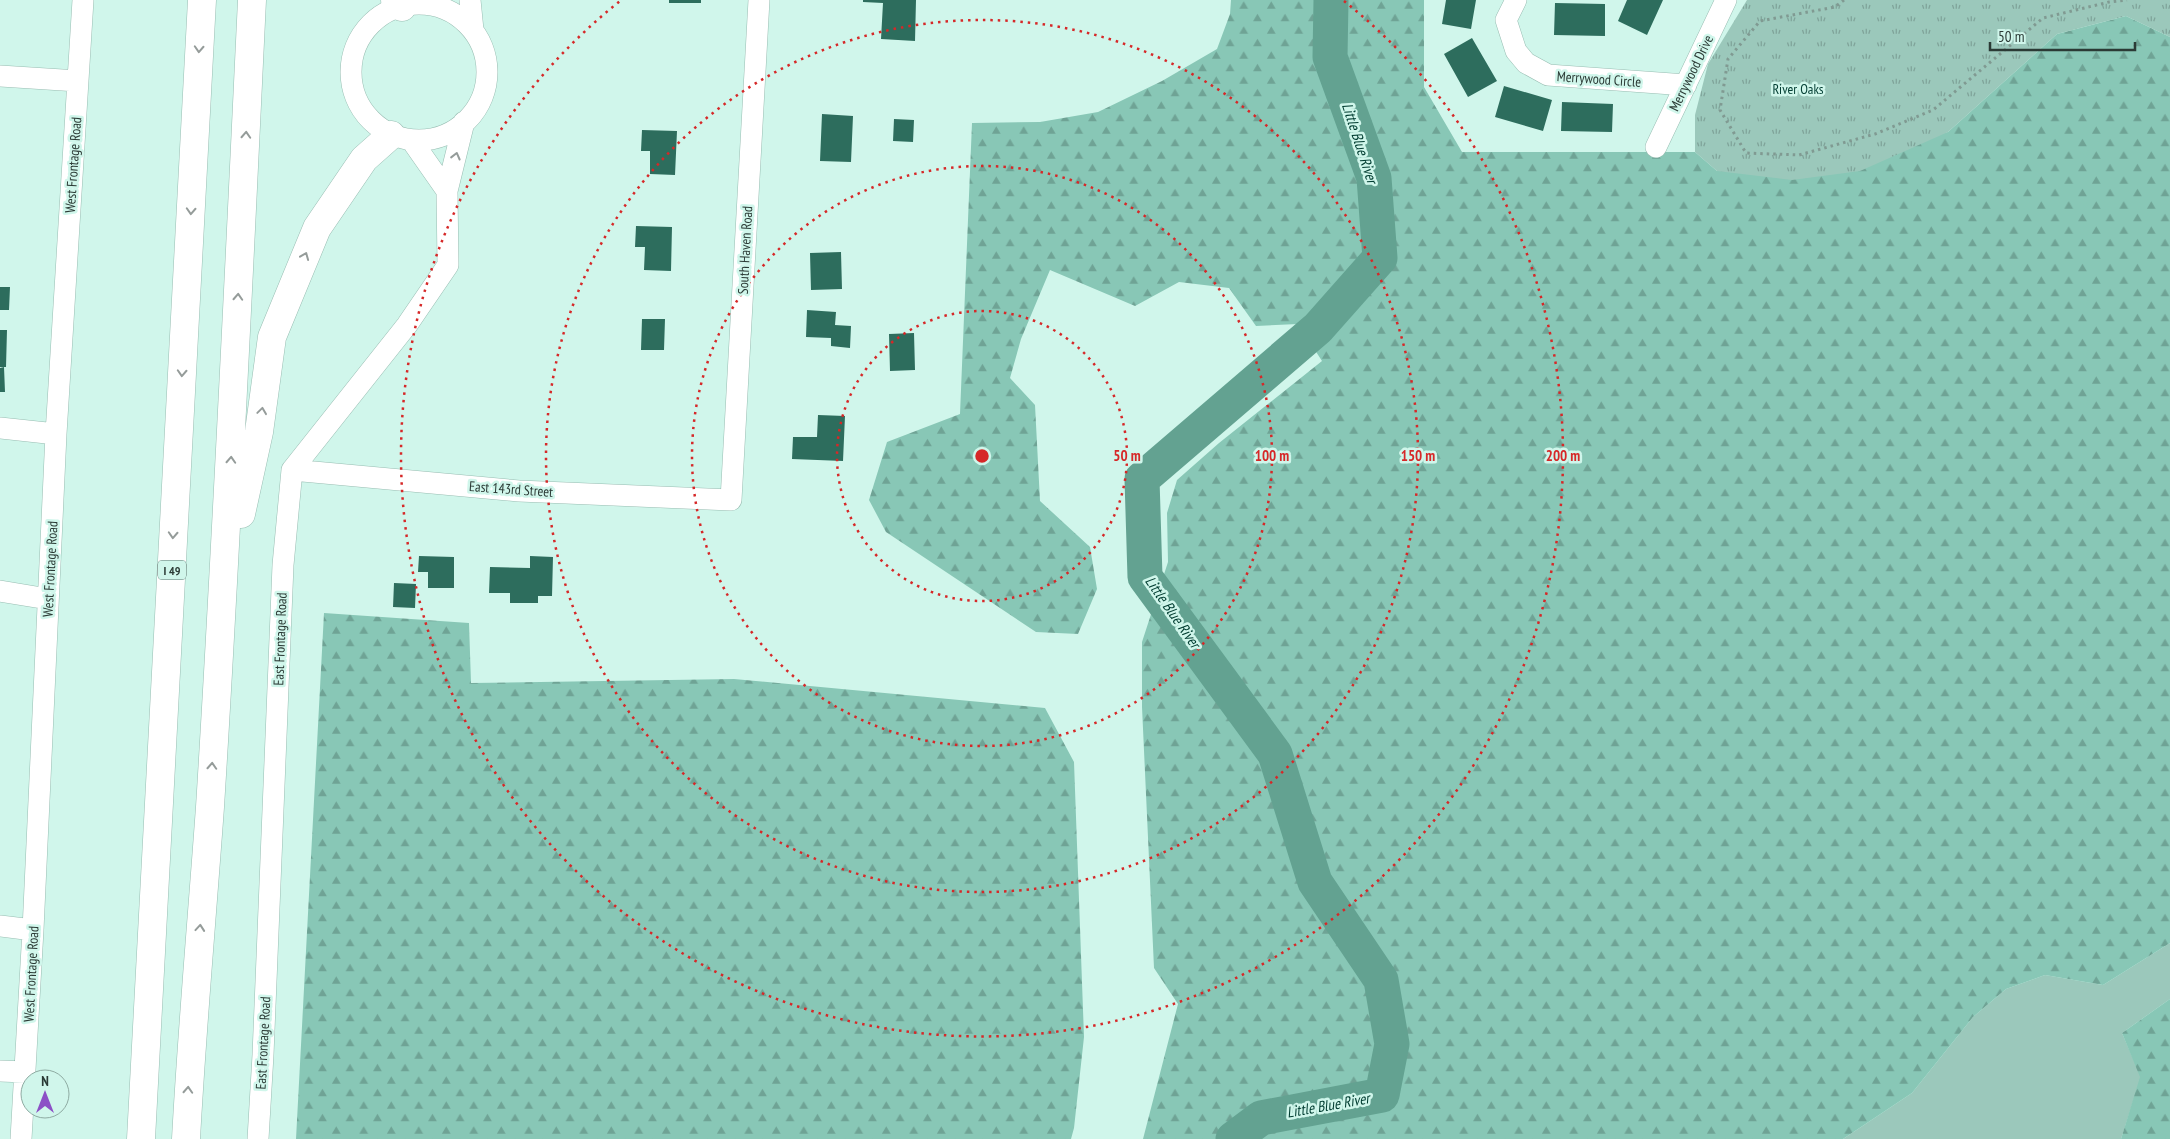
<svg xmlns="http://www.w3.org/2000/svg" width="2170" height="1139" font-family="'PT Sans Narrow',sans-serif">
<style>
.green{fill:#9bc8bb}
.forest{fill:url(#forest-firs)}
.park{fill:url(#park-tufts)}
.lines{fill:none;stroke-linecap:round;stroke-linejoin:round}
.river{stroke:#63a291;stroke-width:35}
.building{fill:#2d6d5d}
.minor-casing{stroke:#98bdb2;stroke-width:22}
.highway-casing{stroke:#98bdb2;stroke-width:29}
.path{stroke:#809a92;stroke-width:3;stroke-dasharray:2.5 4;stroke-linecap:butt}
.minor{stroke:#fff;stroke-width:21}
.highway{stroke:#fff;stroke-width:28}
.oneway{stroke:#959c9a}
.ring{fill:none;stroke:#d62828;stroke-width:2.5;stroke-dasharray:2.5 5}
.labels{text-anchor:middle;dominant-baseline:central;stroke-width:5;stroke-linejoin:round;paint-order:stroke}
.shield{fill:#d0f6eb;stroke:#5c726c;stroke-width:1}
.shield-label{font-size:12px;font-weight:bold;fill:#2b3a35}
.street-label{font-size:14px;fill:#2b3a35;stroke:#d0f6eb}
.park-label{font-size:14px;fill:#033e33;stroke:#d0f6eb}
.water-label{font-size:15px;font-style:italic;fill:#003c30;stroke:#d0f6eb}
.centre{fill:#d62828;stroke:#d0f6eb;stroke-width:2.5}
.ring-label{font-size:15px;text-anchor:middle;font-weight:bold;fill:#d62828;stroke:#d0f6eb;stroke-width:5;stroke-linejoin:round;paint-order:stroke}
</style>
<defs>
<pattern id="forest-firs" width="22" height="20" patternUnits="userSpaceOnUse" patternTransform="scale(1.25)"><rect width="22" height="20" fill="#88c7b6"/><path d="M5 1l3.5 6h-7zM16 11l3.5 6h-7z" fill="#6fa395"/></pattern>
<pattern id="park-tufts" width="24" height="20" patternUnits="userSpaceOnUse" patternTransform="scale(1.25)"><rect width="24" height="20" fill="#9bc8bb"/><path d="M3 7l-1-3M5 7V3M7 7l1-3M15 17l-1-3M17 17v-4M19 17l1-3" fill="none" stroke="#7fa399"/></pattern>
</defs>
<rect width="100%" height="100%" fill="#d0f6eb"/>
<!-- green -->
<path class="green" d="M2170 943V999L2122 1033 2141 1077 2121 1139H1843L1912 1093 1973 1017 2006 989 2045 975 2103 985Z"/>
<!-- forest -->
<path class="forest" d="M1231 0H1424V87L1462 152H1695L1717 171 1948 132 2057 34 2126 16 2170 37V943L2103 985 2045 975 2006 989 1973 1017 1912 1093 1843 1139H1143L1178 1004 1154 968 1142 707V642L1168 562 1167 513 1177 480 1219 443 1322 361 1298 324 1256 326 1229 288 1179 282 1135 306 1050 270 1021 339 1010 378 1035 405 1040 501 1090 547 1097 589 1078 634 1036 632 886 532 869 500 887 442 960 414 972 123 1040 122 1098 112 1162 81 1217 49 1230 14Z
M324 613 469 623 471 683 734 679 1045 708 1074 762 1084 1037 1074 1128 1071 1139H296Z
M2170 999V1139H2121L2140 1077 2122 1033Z"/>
<!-- park -->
<path class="park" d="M1747 0H2170V37L2126 16 2057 34 1948 132 1860 171 1792 180 1717 171 1695 152V115L1708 64Z"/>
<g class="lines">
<!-- river -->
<path class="river" d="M1233 1139 1261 1118 1382 1095 1392 1044 1381 980 1315 882 1275 754 1145 577 1142 479 1318 328 1380 258 1374 178 1330 57 1331 0"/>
</g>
<!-- building -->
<path class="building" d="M669 0H701V3H669Z
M863 0H916L915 41 881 39 883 3 863 2Z
M1446 0H1476L1471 29 1442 24Z
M1627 0H1663L1647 35 1618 21Z
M1555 3 1605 4V36L1554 35Z
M1472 38 1497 81 1468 97 1444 54Z
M1504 86 1552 100 1543 131 1495 117Z
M1562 102 1613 104 1612 132 1561 131Z
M822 114 853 116 851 162 820 161Z
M894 119 914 120 913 142 893 141Z
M642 130 677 131 675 175 650 174V151H641Z
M636 226 672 227 671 271 644 270 645 247H635Z
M841 252 842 289 811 290 810 253Z
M0 287H10L9 310H0Z
M807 310 836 312 835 325 851 326 850 348 831 346V338L806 337Z
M642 319H665L664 350H641Z
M0 330H7L6 367H0Z
M914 333 915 370 890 371 889 334Z
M4 367 5 392H0V368Z
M818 415 845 416 843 461 792 459 793 437H817Z
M419 556 454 557V588H428V572H418Z
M530 556 553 557 552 596H538V603H510V593H489L490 567 530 568Z
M394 583 416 584 415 608 393 607Z"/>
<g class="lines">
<!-- minor casing -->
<g class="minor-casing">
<path id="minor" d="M470 0 473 30
M1516 0 1506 20 1516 51 1526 63 1548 75 1686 85
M351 72a68 68 0 1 1 136 0a68 68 0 1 1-136 0Z
M0 76 78 81
M412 141 447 191
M1656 147 1726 0
M0 428 56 434
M292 470 519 491 731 500 759 0
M0 591 48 599
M0 926 33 930
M0 1071 25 1072
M21 1139 33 930 56 434 83 0
M258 1139 263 1055 283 565 292 470 407 325 448 265 447 191 464 122"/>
</g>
<!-- highway casing -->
<g class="highway-casing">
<path id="highway" d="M395 0 402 7
M241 514 259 432 272 337 317 228 364 159 391 135
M141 1139 202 0
M186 1139C192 1028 202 918 210 807 227 538 239 269 252 0"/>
</g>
<!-- path -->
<path class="path" d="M1844 0 1835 7 1760 21 1728 59 1720 110 1746 153 1799 155 1875 134 1933 110 2043 18 2109 2 2127 0"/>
<!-- minor -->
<use href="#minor" class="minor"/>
<!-- highway -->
<use href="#highway" class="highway"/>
</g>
<!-- one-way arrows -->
<defs><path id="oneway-chevron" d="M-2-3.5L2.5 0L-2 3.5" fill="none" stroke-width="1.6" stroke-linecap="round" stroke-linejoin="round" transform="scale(1.25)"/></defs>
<g class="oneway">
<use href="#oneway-chevron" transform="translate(199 49) rotate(93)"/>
<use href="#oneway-chevron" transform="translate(246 135) rotate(-87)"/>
<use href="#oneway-chevron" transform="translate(456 156) rotate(-76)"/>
<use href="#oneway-chevron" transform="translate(191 211) rotate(93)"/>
<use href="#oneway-chevron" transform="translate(305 256) rotate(-68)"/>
<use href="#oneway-chevron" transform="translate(238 297) rotate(-87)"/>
<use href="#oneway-chevron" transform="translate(182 373) rotate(93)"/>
<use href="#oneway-chevron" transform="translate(262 411) rotate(-82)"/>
<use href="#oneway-chevron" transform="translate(231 460) rotate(-87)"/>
<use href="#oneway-chevron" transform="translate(173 535) rotate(93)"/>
<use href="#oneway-chevron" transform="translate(212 766) rotate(-87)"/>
<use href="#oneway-chevron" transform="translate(200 928) rotate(-85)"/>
<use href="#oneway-chevron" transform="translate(188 1090) rotate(-87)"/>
</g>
<!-- distance rings -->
<g class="ring">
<circle cx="982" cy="456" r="145"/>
<circle cx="982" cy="456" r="290"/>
<circle cx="982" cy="456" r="436"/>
<path d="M1344 1A581 581 0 1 1 620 1"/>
</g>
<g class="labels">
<!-- shield labels -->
<rect class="shield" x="158" y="560.5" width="28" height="19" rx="4"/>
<g class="shield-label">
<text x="172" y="570">I 49</text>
</g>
<!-- street labels -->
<g class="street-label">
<text transform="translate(1691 73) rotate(-64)">Merrywood Drive</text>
<text transform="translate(1599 79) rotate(4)">Merrywood Circle</text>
<text transform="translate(73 165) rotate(-86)">West Frontage Road</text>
<text transform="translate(745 250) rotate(-87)">South Haven Road</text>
<text transform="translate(511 489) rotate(4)">East 143rd Street</text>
<text transform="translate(50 569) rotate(-87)">West Frontage Road</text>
<text transform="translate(280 639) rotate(-88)">East Frontage Road</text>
<text transform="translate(31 974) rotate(-87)">West Frontage Road</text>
<text transform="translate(263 1043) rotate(-87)">East Frontage Road</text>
</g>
<!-- park labels -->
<g class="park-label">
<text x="1798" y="89">River Oaks</text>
</g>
<!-- water labels -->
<g class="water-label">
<text transform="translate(1360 143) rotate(72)">Little Blue River</text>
<text transform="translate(1173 612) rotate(55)">Little Blue River</text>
<text transform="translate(1328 1105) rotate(-10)">Little Blue River</text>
</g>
</g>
<circle cx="982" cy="456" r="8" class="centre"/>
<g class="ring-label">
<text x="1127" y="461">50 m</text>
<text x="1272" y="461">100 m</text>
<text x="1418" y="461">150 m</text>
<text x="1563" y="461">200 m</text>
</g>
<!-- north arrow -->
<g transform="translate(45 1094)"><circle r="24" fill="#d0f6eb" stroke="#8eaba2"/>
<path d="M0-4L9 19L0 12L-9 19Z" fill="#8c50c6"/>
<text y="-8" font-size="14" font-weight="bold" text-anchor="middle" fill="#2b3a35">N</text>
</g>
<!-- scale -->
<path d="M1990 42v8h145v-8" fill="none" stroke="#2b3a35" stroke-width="2.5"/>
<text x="1998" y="42" font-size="15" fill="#2b3a35" stroke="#d0f6eb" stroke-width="4" paint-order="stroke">50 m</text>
</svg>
